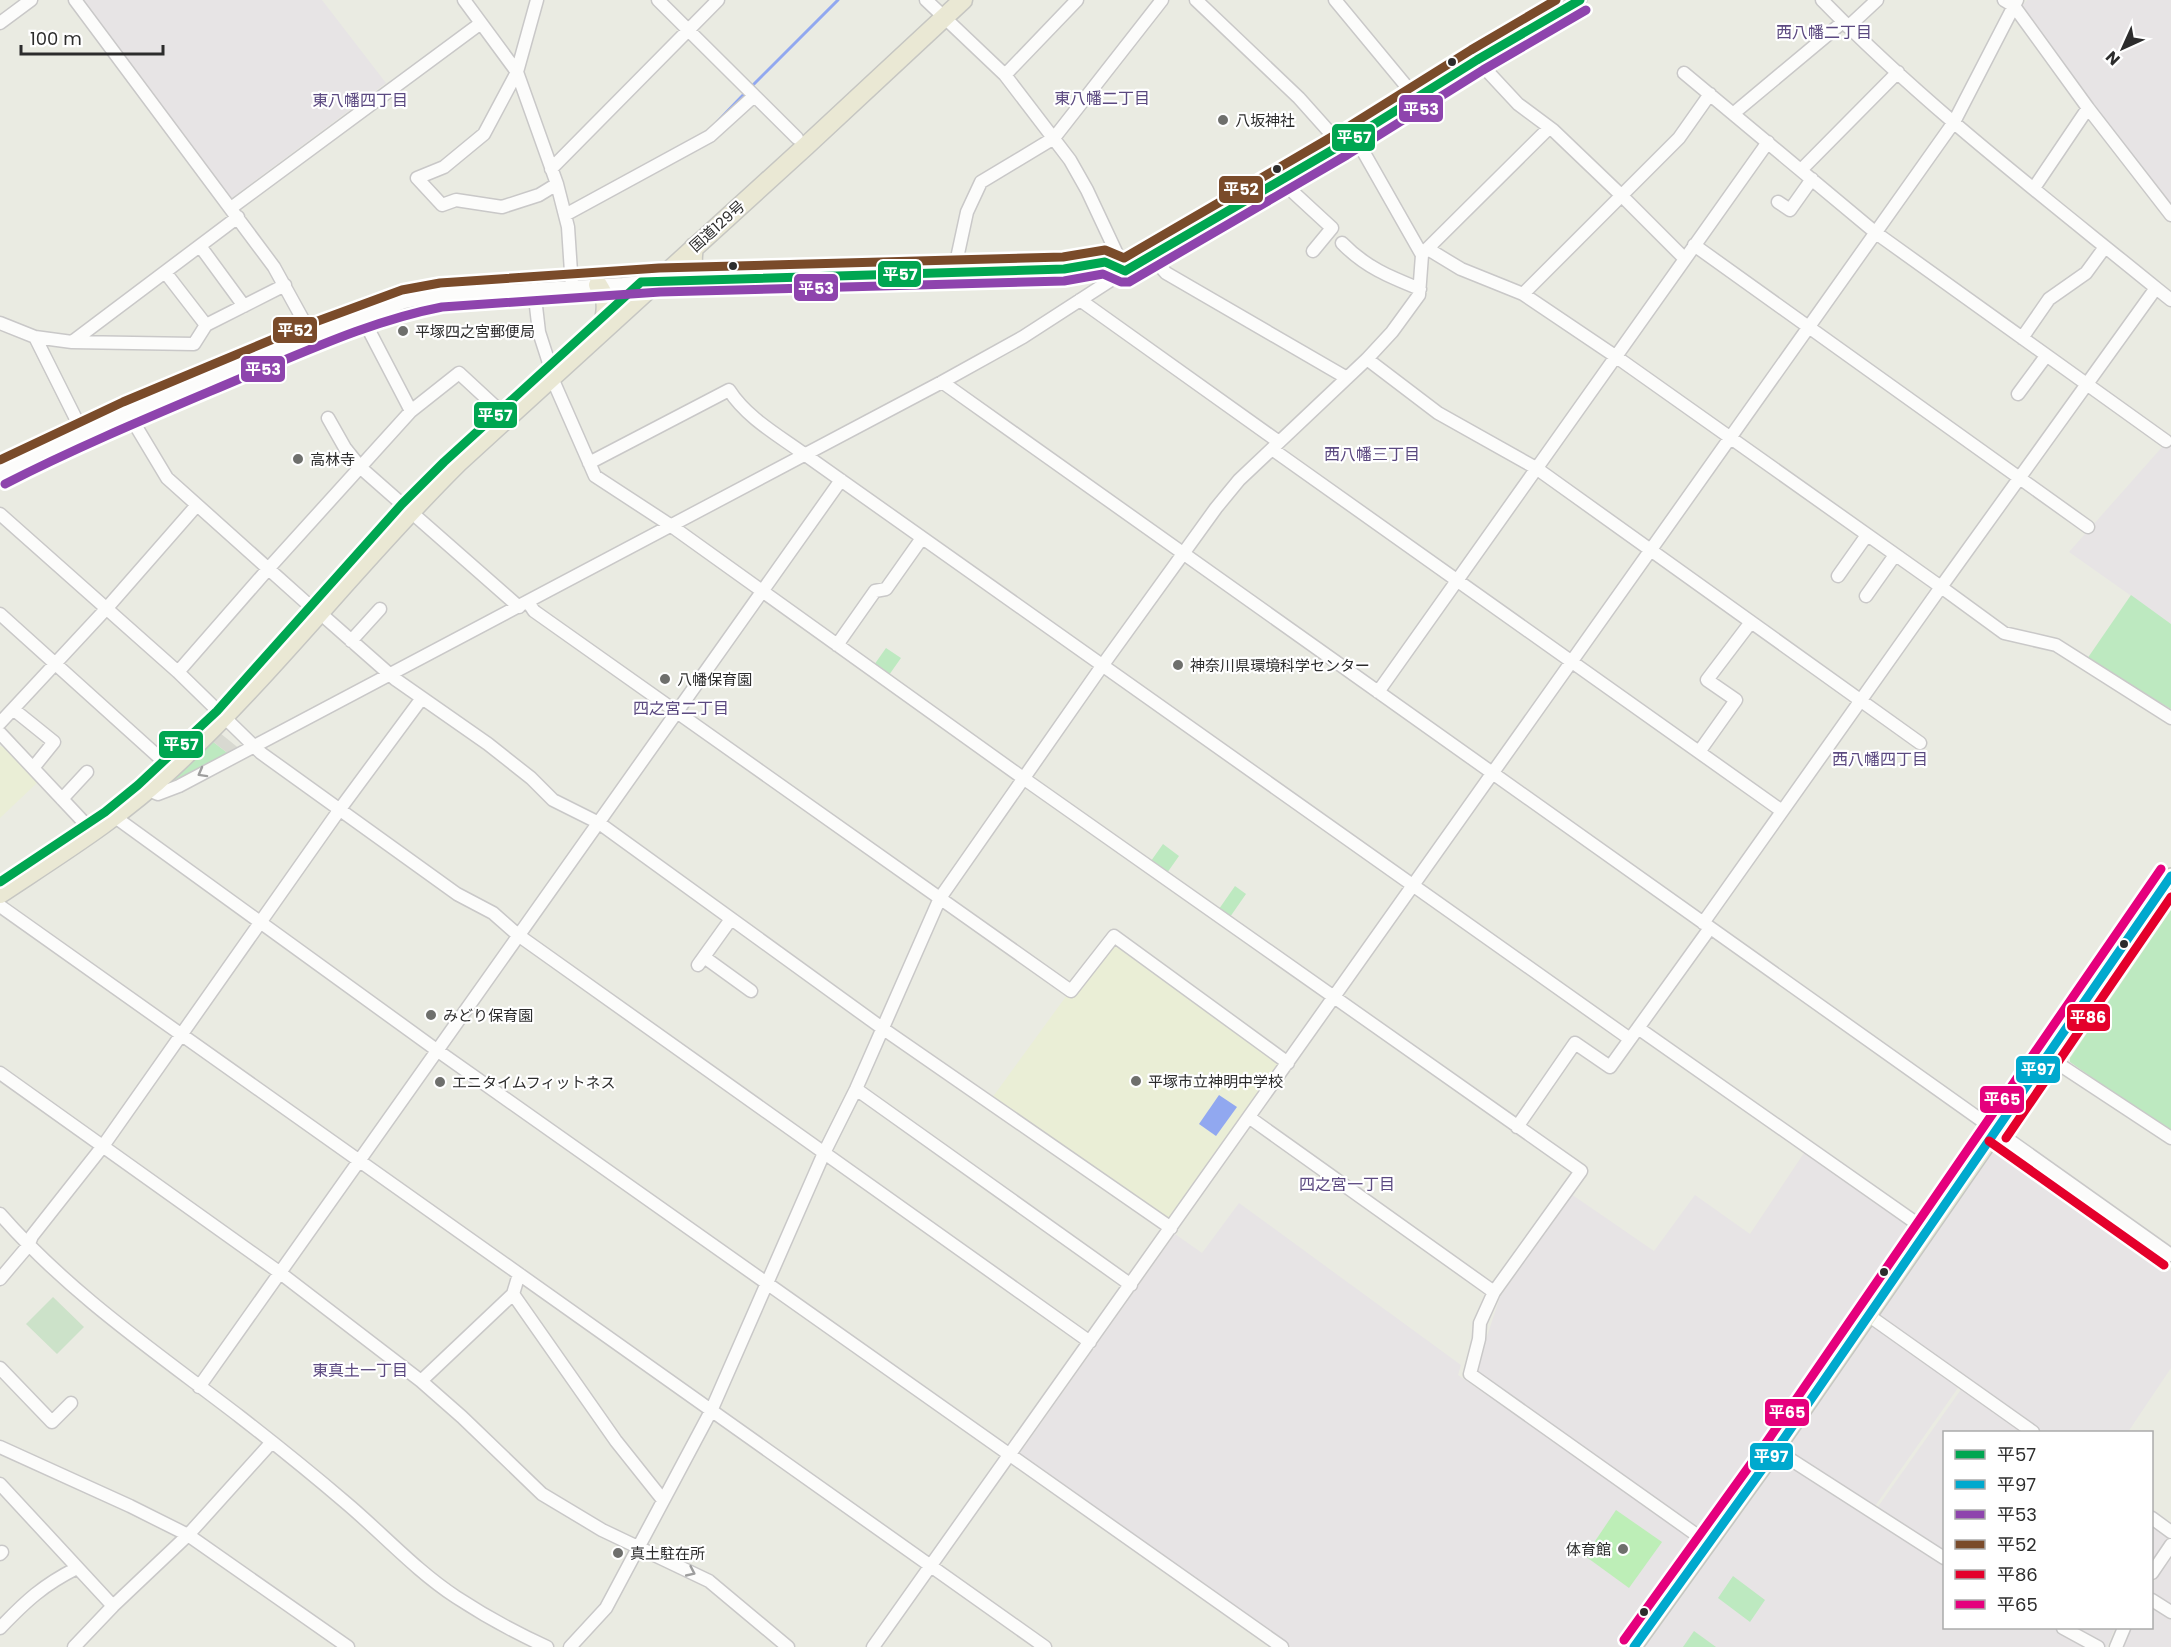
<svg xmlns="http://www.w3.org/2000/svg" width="2171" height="1647" font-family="Poppins,'Noto Sans JP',sans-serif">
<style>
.industrial{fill:#e7e4e5}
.education{fill:#eaeed6}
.green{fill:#bde9c0}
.cemetery{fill:#cce2c9}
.pitch{fill:#bdeeb7}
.plaza{fill:#d8d9d1}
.water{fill:#91a8f0}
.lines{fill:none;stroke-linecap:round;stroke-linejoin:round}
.stream{stroke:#91a8f0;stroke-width:3}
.minor-casing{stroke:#c9c8c8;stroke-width:15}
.major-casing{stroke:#c6c6c2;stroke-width:18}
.highway-casing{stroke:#c6c6c2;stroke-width:21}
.minor{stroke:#fcfcfb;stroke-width:12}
.major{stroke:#e3e8d4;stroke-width:15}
.highway{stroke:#eae8d4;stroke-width:18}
.bus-1-casing{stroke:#fff;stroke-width:14}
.bus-2-casing{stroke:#fff;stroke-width:14}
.bus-3-casing{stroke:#fff;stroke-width:14}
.bus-4-casing{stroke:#fff;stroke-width:14}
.bus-5-casing{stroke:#fff;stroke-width:14}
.bus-6-casing{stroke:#fff;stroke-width:14}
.bus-1{stroke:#00a651;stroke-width:9}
.bus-2{stroke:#00a9ce;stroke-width:9}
.bus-3{stroke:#8e44ad;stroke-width:9}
.bus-4{stroke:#7a4b2a;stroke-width:9}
.bus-5{stroke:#e4002b;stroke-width:9}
.bus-6{stroke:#e5007d;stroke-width:9}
.oneway{stroke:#9e9e9e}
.bus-dot{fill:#2c2c2c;stroke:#fff;stroke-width:2}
.poi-dot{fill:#6e6f6c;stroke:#fff;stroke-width:2}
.labels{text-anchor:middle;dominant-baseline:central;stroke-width:4.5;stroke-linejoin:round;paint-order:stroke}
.poi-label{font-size:15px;fill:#2c2c2c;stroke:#fff;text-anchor:start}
.street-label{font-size:15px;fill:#2c2c2c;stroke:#fff}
.neighbourhood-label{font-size:16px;fill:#5b4980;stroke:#fff}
.line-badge{stroke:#fff;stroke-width:2}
.badge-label{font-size:16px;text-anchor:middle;font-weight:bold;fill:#fff}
</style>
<rect width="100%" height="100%" fill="#eaebe2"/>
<!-- industrial -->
<path class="industrial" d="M81 0H322L386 83 229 200Z
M2027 0H2171V209L2023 12 2022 6Z
M2171 437V624L2069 552Z
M2001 1147 2171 1271V1368L2128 1432H2039L1880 1317V1313L1993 1150Z
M1804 1153 1914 1227 1915 1231 1703 1532 1475 1372 1500 1297 1571 1194 1654 1251 1695 1195 1750 1234Z
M1239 1203 1461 1365 1458 1375 1713 1551 1774 1462 1783 1460 1870 1518 1962 1388 2025 1432H1944V1628H2115L2107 1647H1291L1019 1454 1175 1234 1202 1253Z
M1872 1324 1960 1385 1873 1509 1787 1452 1786 1448Z
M2152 1522 2169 1537 2152 1561Z
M2171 1558V1606L2152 1595V1584Z
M2152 1605 2171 1616V1647H2120L2129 1628H2152Z"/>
<!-- education -->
<path class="education" d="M0 746 8 748 39 781 0 818Z
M1114 944 1280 1060V1063L1169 1222 992 1098 1067 995 1072 998 1110 945Z"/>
<!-- green -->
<path class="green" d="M2131 595 2171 624V709L2087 659Z
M886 648 901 658 889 675 874 665Z
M212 741 230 755 169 787 165 783Z
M1163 844 1179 856 1167 873 1151 861Z
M1235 886 1246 894 1230 917 1219 909Z
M2171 910V1133L2070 1062V1058Z
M1733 1576 1765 1600 1750 1622 1718 1598Z
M1694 1631 1716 1647H1683Z"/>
<!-- cemetery -->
<path class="cemetery" d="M53 1297 84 1327 57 1354 26 1324Z"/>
<!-- pitch -->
<path class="pitch" d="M1616 1510 1662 1542 1629 1588 1585 1556Z"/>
<!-- plaza -->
<path class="plaza" d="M220 733 241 750 230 755 212 741Z"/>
<!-- water -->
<path class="water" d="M1219 1095 1237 1107 1216 1136 1199 1124Z"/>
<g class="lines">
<!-- stream -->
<path class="stream" d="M751 87 838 0
M717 122 744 94"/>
<!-- minor casing -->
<g class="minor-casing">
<path id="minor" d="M75 0 274 267 312 336
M464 0 517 72 557 184 568 227 572 287
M537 0 517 72 484 134 444 167 417 178 442 205 456 200 502 207 539 195 557 184
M658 0 797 138
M926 0 1005 75 1070 160 1087 190 1125 271
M1196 0 1299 98 1341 145
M1335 0 1417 99
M1822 0C1924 105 2042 195 2156 288L1941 587 2004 633 2056 645 2171 718
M2004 0 2014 6 2088 108 2171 215
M0 23 31 0
M1848 27 1877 0
M1477 60 1518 104 1553 130 1622 196 1684 258
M1684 73 1876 233 2166 441
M1005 75 1077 0
M1734 113 1843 22
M551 169 718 0
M1801 170 1898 72
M1285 178 1294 193 1332 228 1313 251
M2034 188 2088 108
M1778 202 1790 210 1812 179
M231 208 481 23
M565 215 710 136 753 97
M1342 243C1365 267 1390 277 1420 289
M1694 245 2088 527
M200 246 244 306
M1428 249 1461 269 1523 294 1615 356 1941 587 1703 923
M1422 254 1549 128
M1151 256 1166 273 1347 378
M165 272 206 325
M954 272 967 212 981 182 1054 138 1162 0
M2156 288 2171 300
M534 289 539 332 549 363
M1523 294 1679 138 1710 94
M1080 300 1279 442
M362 317 411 411
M0 323 35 337 72 342 194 344 206 325 285 285
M35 337 83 433
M2022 338 2049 299 2086 273 2105 247
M72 342 238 217
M1367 359 1438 413 1536 468 1920 743
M552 378 595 476 670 525 1023 778 1581 1171 1494 1292 1480 1323 1479 1339 1470 1374 1708 1543
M942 382 2171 1255
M2018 394 2046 356
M128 413 167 478 311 607
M328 418 345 448 361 468 519 607
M1272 449 1782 811
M589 463 729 390C747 418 778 435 804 454L1630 1039
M0 473 41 452 128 413 312 336 404 302 441 295 623 284 659 280 1064 269 1105 262 1125 271
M0 514 178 672 261 753 457 894 493 913 518 935 1090 1342
M1838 576 1867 535
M1866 596 1895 555
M528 602 534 611 1071 991 1114 936 1288 1063
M320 613 395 679 488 744 531 778 553 800 599 823 882 1028 1171 1228
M0 614 172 769
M351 641 380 609
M837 645 875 591 886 589 922 538
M178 672 268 569 411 411 459 373 499 410
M1378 692 1768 142
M13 709 54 742 33 768
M0 723 106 609 197 505
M0 733 93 832
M1699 752 1736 700 1707 680 1751 622
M148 790 158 794 179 786 942 382 1023 337 1125 271 1341 145 1477 60 1580 0
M62 799 87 772
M115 817 438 1051 1282 1647
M0 906 1045 1647
M704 957 751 991
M698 965 731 919
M1638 1028 1926 1230
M2048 1057 2171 1138
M0 1073 279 1272 421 1381 462 1417 542 1494 602 1530 709 1581 788 1647
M856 1089 1131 1285
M1250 1118 1494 1292
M1517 1127 1575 1043 1610 1067 1710 928
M0 1214C69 1293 157 1353 239 1416 275 1444 311 1473 345 1502 382 1533 415 1570 456 1597 485 1616 516 1633 547 1647
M519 1274 513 1294 616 1441 663 1500
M0 1279 28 1246 32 1236 103 1146 340 809 422 698
M1868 1315 2033 1432
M0 1368 52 1422 71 1403
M421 1381 513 1294
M199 1387 841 480
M0 1447 130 1506 188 1535 348 1647
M1776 1450 1944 1558
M0 1484 113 1606
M2152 1518 2171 1532
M0 1554 2 1552
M2152 1573 2171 1545
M2152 1600 2171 1612
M0 1628C26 1601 43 1585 77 1568
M2063 1628 2098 1647
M74 1647 113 1606 188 1535 271 1443
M570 1647 606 1608 711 1411 824 1153 856 1089 940 898 1102 666 1216 508 1239 480 1367 359 1392 332 1419 295 1422 255 1355 137
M873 1647 1954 122 2017 0
M2116 1647 2124 1628"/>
</g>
<!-- major casing -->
<g class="major-casing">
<path id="major" d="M1634 1647 1776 1450 2048 1057 2171 876"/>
</g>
<!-- highway casing -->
<g class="highway-casing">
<path id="highway" d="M694 247C692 260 691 270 703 279
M598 285C605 296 607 302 605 315
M0 894C60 854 119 818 172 768 274 673 359 561 458 463L806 146 963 0"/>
</g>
<!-- minor -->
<use href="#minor" class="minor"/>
<!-- major -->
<use href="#major" class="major"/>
<!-- highway -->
<use href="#highway" class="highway"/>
<!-- bus-1 casing -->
<g class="bus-1-casing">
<path id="bus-1" d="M1125 271 1341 145 1477 60 1580 0
M0 882 105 812 138 785 217 711 402 504 444 462 641 282 1064 269 1105 262 1125 271"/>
</g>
<!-- bus-2 casing -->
<g class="bus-2-casing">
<path id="bus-2" d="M1634 1647 1776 1450 2171 876"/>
</g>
<!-- bus-3 casing -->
<g class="bus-3-casing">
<path id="bus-3" d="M5 484C83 444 164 411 244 377 309 350 374 320 442 307L660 292 1064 281 1103 274 1121 282H1129L1347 155 1483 70 1586 10"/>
</g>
<!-- bus-4 casing -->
<g class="bus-4-casing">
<path id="bus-4" d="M0 460 123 402 307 325 402 290 440 283 659 268 1063 257 1105 250 1124 258 1335 135 1471 50 1556 0"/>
</g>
<!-- bus-5 casing -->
<g class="bus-5-casing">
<path id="bus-5" d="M2006 1138 2171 897
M1989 1141 2164 1265"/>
</g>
<!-- bus-6 casing -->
<g class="bus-6-casing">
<path id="bus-6" d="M1624 1640 1766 1443 2161 869"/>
</g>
<!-- bus-1 -->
<use href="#bus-1" class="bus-1"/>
<!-- bus-2 -->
<use href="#bus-2" class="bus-2"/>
<!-- bus-3 -->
<use href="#bus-3" class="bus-3"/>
<!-- bus-4 -->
<use href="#bus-4" class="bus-4"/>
<!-- bus-5 -->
<use href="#bus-5" class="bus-5"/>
<!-- bus-6 -->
<use href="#bus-6" class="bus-6"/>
</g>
<!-- one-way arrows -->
<defs><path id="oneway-chevron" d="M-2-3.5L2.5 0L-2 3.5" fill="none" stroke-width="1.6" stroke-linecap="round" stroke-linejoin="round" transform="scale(1.5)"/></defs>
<g class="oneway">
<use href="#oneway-chevron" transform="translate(202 773) rotate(151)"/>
<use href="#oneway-chevron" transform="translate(691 1572) rotate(25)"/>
</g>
<!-- markers -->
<g class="bus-dot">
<circle cx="1452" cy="62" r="5"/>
<circle cx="1277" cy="169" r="5"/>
<circle cx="733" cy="266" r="5"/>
<circle cx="2124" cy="944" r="5"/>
<circle cx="1884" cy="1272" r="5"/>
<circle cx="1644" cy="1612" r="5"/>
</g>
<g class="poi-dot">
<circle cx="1223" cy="120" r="6"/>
<circle cx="403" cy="331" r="6"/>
<circle cx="298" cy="459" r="6"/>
<circle cx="1178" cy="665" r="6"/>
<circle cx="665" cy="679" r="6"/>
<circle cx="431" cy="1015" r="6"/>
<circle cx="1136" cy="1081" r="6"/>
<circle cx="440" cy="1082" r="6"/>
<circle cx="1623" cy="1549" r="6"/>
<circle cx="618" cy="1553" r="6"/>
</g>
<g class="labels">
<!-- poi labels -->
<g class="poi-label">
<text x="1235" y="120">八坂神社</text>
<text x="415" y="331">平塚四之宮郵便局</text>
<text x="310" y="459">高林寺</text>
<text x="1190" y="665">神奈川県環境科学センター</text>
<text x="677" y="679">八幡保育園</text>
<text x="443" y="1015">みどり保育園</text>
<text x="1148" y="1081">平塚市立神明中学校</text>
<text x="452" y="1082">エニタイムフィットネス</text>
<text x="1611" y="1549" text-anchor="end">体育館</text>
<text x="630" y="1553">真土駐在所</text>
</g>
<!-- street labels -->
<g class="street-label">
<text transform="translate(717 226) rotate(-42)">国道129号</text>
</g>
<!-- neighbourhood labels -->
<g class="neighbourhood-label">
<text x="1824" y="32">西八幡二丁目</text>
<text x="1102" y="98">東八幡二丁目</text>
<text x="360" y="100">東八幡四丁目</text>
<text x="1372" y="454">西八幡三丁目</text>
<text x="681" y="708">四之宮二丁目</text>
<text x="1880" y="759">西八幡四丁目</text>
<text x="1347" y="1184">四之宮一丁目</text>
<text x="360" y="1370">東真土一丁目</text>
</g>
</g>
<g class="line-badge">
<rect x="1398" y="94" width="46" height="29" rx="6" fill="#8e44ad"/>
<rect x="1331" y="123" width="45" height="29" rx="6" fill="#00a651"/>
<rect x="1218" y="175" width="46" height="29" rx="6" fill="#7a4b2a"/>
<rect x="877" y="260" width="45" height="28" rx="6" fill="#00a651"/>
<rect x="793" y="273" width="46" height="29" rx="6" fill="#8e44ad"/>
<rect x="272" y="316" width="46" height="28" rx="6" fill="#7a4b2a"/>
<rect x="240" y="355" width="46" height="28" rx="6" fill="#8e44ad"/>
<rect x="473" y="401" width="45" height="28" rx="6" fill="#00a651"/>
<rect x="158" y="730" width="46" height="29" rx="6" fill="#00a651"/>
<rect x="2066" y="1003" width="45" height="29" rx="6" fill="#e4002b"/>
<rect x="2015" y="1055" width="46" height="29" rx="6" fill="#00a9ce"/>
<rect x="1979" y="1085" width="46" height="29" rx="6" fill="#e5007d"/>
<rect x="1764" y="1398" width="46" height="29" rx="6" fill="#e5007d"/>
<rect x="1749" y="1442" width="45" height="29" rx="6" fill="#00a9ce"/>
</g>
<g class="badge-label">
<text x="1421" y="115">平53</text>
<text x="1354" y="143">平57</text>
<text x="1241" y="195">平52</text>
<text x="900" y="280">平57</text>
<text x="816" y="294">平53</text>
<text x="295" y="336">平52</text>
<text x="263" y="375">平53</text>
<text x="495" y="421">平57</text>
<text x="181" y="750">平57</text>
<text x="2088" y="1023">平86</text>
<text x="2038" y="1075">平97</text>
<text x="2002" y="1105">平65</text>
<text x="1787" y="1418">平65</text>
<text x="1771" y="1462">平97</text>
</g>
<!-- legend -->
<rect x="1943" y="1431" width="210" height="198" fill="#ffffff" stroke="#ababab" stroke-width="1.5"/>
<rect x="1955" y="1450" width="30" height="9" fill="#00a651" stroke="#ababab" stroke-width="1.5"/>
<text x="1997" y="1461" font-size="18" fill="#2c2c2c">平57</text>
<rect x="1955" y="1480" width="30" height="9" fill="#00a9ce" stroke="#ababab" stroke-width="1.5"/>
<text x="1997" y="1491" font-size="18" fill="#2c2c2c">平97</text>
<rect x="1955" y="1510" width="30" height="9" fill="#8e44ad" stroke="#ababab" stroke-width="1.5"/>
<text x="1997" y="1521" font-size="18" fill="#2c2c2c">平53</text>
<rect x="1955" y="1540" width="30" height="9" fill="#7a4b2a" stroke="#ababab" stroke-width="1.5"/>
<text x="1997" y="1551" font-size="18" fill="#2c2c2c">平52</text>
<rect x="1955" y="1570" width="30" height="9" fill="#e4002b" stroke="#ababab" stroke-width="1.5"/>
<text x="1997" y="1581" font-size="18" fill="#2c2c2c">平86</text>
<rect x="1955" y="1600" width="30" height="9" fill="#e5007d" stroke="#ababab" stroke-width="1.5"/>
<text x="1997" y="1611" font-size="18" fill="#2c2c2c">平65</text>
<!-- north arrow -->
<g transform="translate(2123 48) rotate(225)" stroke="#ffffff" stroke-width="4.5" paint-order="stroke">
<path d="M0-4.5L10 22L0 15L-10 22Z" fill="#2c2c2c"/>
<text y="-9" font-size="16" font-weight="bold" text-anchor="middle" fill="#2c2c2c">N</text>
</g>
<!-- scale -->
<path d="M21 45v9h142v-9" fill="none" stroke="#2c2c2c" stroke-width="3"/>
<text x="30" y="45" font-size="18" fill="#2c2c2c" stroke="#ffffff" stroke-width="4.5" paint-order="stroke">100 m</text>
</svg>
